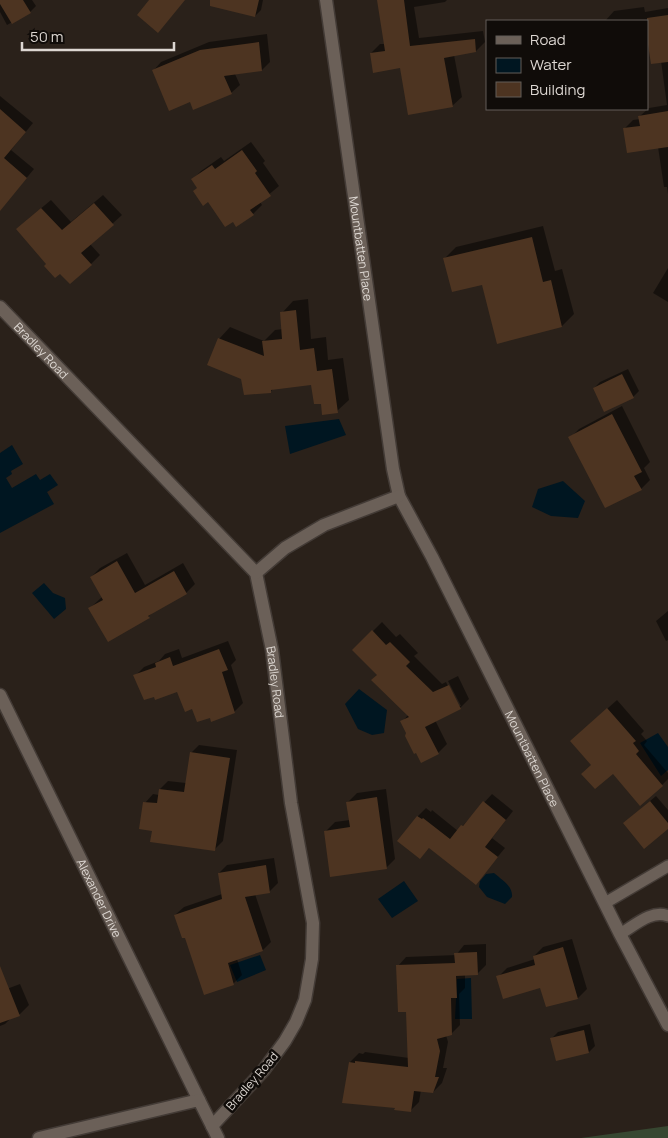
<svg xmlns="http://www.w3.org/2000/svg" width="668" height="1138" font-family="Manrope,sans-serif">
<style>
.green{fill:#374731}
.water{fill:#001621}
.shadow{fill:#0007}
.building{fill:#4d3421}
.lines{fill:none;stroke-linecap:round;stroke-linejoin:round}
.lane-casing{stroke:#433b36;stroke-width:14}
.street-casing{stroke:#433b36;stroke-width:15}
.lane{stroke:#6b6058;stroke-width:11}
.street{stroke:#6b6058;stroke-width:12}
.labels{text-anchor:middle;dominant-baseline:central;stroke-width:5;stroke-linejoin:round;paint-order:stroke}
.street-label{font-size:12px;fill:#ddd7d2;stroke:#100c09}
</style>
<rect width="100%" height="100%" fill="#2a211a"/>
<!-- green -->
<path class="green" d="M668 1126V1138H581Z"/>
<!-- water -->
<path class="water" d="M339 419 346 435 290 454 285 426Z
M12 445 23 464 11 471 12 474 6 478 12 488 36 474 40 480 50 474 58 485 47 492 54 504 0 533V453Z
M563 481 585 501 578 518 551 516 532 507 538 489Z
M44 583 53 593 65 598 66 609 54 619 32 593Z
M359 689 387 710 384 733 372 735 358 729 345 704Z
M658 733 668 747V770L661 776 640 743Z
M494 873C502 880 513 886 512 897L505 904 487 897 479 887 480 881 486 874Z
M404 881 418 901 392 918 378 899Z
M260 955 266 970 237 982 230 965Z
M471 978 472 1019H455L457 979Z"/>
<!-- shadow -->
<path class="shadow" d="M0 0H32L36 6 30 12 7 25 0 12Z
M224 0H263L261 10 255 16Z
M378 0H447L445 2 414 7 419 38 483 31 485 42 476 51 454 55 462 97 452 106 401 66 371 53 380 44H385Z
M644 7 645 12 668 8V194L667 187H664L658 147 624 129 633 120 640 119V116L649 108 667 105 661 61 648 41H647V21L606 20 614 11Z
M267 34 270 62 262 70 235 74 240 85 231 93 191 101 153 71 161 62 209 42Z
M0 96 33 123 11 150 34 169 14 193 0 196Z
M251 142 265 161 263 163 279 186 260 202 262 205 253 214 198 188 192 180 201 171 221 157 224 161Z
M103 195 122 215 90 244 100 255 91 264 60 272 48 264 27 220 51 200 71 222Z
M543 226 555 271 562 269 574 314 562 326 498 342 482 283 444 259 456 247Z
M668 268V302L653 293Z
M308 299 311 339 326 337 328 360 343 358 349 400 337 411 322 402 312 383 274 388 271 391 242 378 219 339 230 327 264 341 275 330 283 329 282 313 293 301Z
M628 369 639 391 633 397 594 388 600 382Z
M622 406 650 462 644 468 650 480 641 489 570 438 579 429Z
M127 553 145 585 183 563 195 584 186 593 155 610 147 618 90 608 102 597 91 577 100 568Z
M668 611V640L666 641 656 621Z
M382 622 396 637 400 634 418 653 414 656 442 684 446 682 458 706H461L448 681 458 676 469 699 460 708 435 720 447 744 438 753 407 733 402 722 408 715 378 675 354 650Z
M228 641 236 660 231 665 243 703 234 712 210 716 193 707 178 690 135 676 144 667 159 661 165 654 179 649 182 658Z
M617 700 644 731 641 734 647 741 644 745 668 773V779L662 785 613 772 592 764 581 732Z
M199 745 237 750 223 841 215 849 153 830 145 803 153 794 159 795 160 789 168 781 186 783 191 753Z
M386 789 395 859 386 868 326 831 335 822 350 820 348 802 357 793Z
M492 794 513 811 492 838 505 848 476 883 430 847 420 858 418 816 426 808 431 812 432 810 458 831Z
M656 796 668 810V827L631 817Z
M274 858 278 883 270 891 255 894 271 942 263 950 237 959 242 975 234 983 204 993 186 936 175 915 184 907 222 894 219 873 227 865Z
M572 939 587 989 578 998 547 1006 541 986 498 977 507 968 535 959 534 956 543 947Z
M486 944V965L477 974H465V988L459 994 460 1025 451 1034 446 1035 448 1042 443 1068H447L442 1083 433 1092 421 1090 419 1102 410 1111 396 1107 344 1102 350 1062 359 1053 363 1054 365 1052 409 1058 407 1011 398 966 406 957 456 955 464 945Z
M0 980 4 990 20 984 29 1005 20 1014 12 1017 5 1024 0 1026Z
M590 1024 595 1046 589 1052 552 1038 558 1032Z"/>
<!-- building -->
<path class="building" d="M0 0H23L31 13 12 24 0 4Z
M149 0H185L158 33 137 15Z
M210 0H259L255 17 210 6Z
M377 0H404L410 46 475 39 476 52 444 58 453 107 408 115 400 68 373 73 370 53 385 51Z
M668 15V62L651 64 647 38V18Z
M259 42 262 71 224 76 232 94 193 110 190 102 169 111 152 70 200 50Z
M0 109 26 132 4 158 27 178 0 211Z
M668 111V147L627 153 623 128 640 126 638 116Z
M242 150 257 171 255 173 271 196 250 210 254 215 236 227 233 222 225 227 208 202 203 206 193 191 197 188 191 179 212 165 215 169Z
M94 203 114 225 81 253 92 265 70 284 60 274 55 278 44 266 46 264 16 229 41 208 62 230Z
M532 237 543 282 551 280 562 327 497 344 482 285 452 292 443 258Z
M296 310 300 350 314 348 317 371 332 369 338 413 322 415 321 404H314L311 385 271 390V393L244 395 241 379 207 365 218 338 264 356 262 341 282 339 280 312Z
M622 374 634 398 604 412 593 388Z
M612 414 642 472 634 476 642 490 605 508 568 437Z
M117 561 135 593 174 571 187 594 148 616 150 618 148 619 108 642 88 608 103 600 90 577Z
M372 630 386 645 390 642 410 662 406 666 433 692 449 685 461 709 425 727 439 754 421 763 416 753 414 754 405 736 406 733 400 721 409 717 371 680 377 675 352 650Z
M219 649 228 670 222 672 235 713 211 722 210 718 197 722 192 709 185 712 177 692 155 700 154 697 144 700 133 675 156 667 155 663 170 657 173 666Z
M607 708 636 741 633 743 639 751 636 754 663 786 640 806 613 774 595 789 581 774 591 765 570 741Z
M190 752 230 758 215 851 150 842 152 831 139 829 143 802 157 803 159 789 184 792Z
M377 797 387 869 330 877 324 831 350 827 346 802Z
M483 801 506 820 485 847 498 857 476 885 429 848 420 859 397 841 417 816 422 819 423 818 450 839 461 825 463 826Z
M650 801 668 823V829L644 849 623 823Z
M266 865 270 893 245 897 263 951 228 963 234 985 204 995 185 938H182L174 915 222 899 218 873Z
M563 947 578 999 546 1007 540 988 503 999 496 976 535 965 533 956Z
M477 952 478 975 456 976 457 998H451L452 1035 437 1039 440 1051 435 1077H439L433 1093 414 1091 411 1112 394 1110 395 1108 342 1103 349 1062 355 1063V1061L408 1067 406 1012H398L396 965 455 963 454 953Z
M0 966 20 1016 0 1023Z
M584 1030 589 1053 556 1061 550 1038Z"/>
<g class="lines">
<!-- lane casing -->
<g class="lane-casing">
<path id="lane" d="M605 903 668 866
M620 934C634 926 652 909 668 916"/>
</g>
<!-- street casing -->
<g class="street-casing">
<g id="street">
<path id="s1" d="M326 0 393 469 399 496 432 557 620 934 668 1025"/>
<path id="s2" d="M0 307 256 573 272 650 291 803 313 923 312 959 305 1000 296 1022 285 1041 263 1071 212 1126"/>
<path d="M256 573 285 548 324 525 399 496"/>
<path id="s3" d="M0 695 199 1100"/>
<path d="M39 1138 199 1100 218 1138"/>
</g>
</g>
<!-- lane -->
<use href="#lane" class="lane"/>
<!-- street -->
<use href="#street" class="street"/>
</g>
<g class="labels">
<!-- street labels -->
<g class="street-label">
<text stroke="none"><textPath href="#s1" startOffset="251">Mountbatten Place</textPath></text>
<text stroke="none"><textPath href="#s2" startOffset="60">Bradley Road</textPath></text>
<text stroke="none"><textPath href="#s2" startOffset="480">Bradley Road</textPath></text>
<text stroke="none"><textPath href="#s1" startOffset="796">Mountbatten Place</textPath></text>
<text stroke="none"><textPath href="#s3" startOffset="226">Alexander Drive</textPath></text>
<text transform="translate(252 1081) rotate(-49)">Bradley Road</text>
</g>
</g>
<!-- legend -->
<rect x="486" y="20" width="162" height="90" fill="#100c09" stroke="#625d59"/>
<rect x="496" y="36" width="25" height="8" fill="#6b6058" stroke="#625d59"/>
<text x="530" y="45" font-size="15" fill="#ddd7d2">Road</text>
<rect x="496" y="58" width="25" height="15" fill="#001621" stroke="#625d59"/>
<text x="530" y="70" font-size="15" fill="#ddd7d2">Water</text>
<rect x="496" y="82" width="25" height="15" fill="#4d3421" stroke="#625d59"/>
<text x="530" y="95" font-size="15" fill="#ddd7d2">Building</text>
<!-- scale -->
<path d="M22 42v8h152v-8" fill="none" stroke="#ddd7d2" stroke-width="2.5"/>
<text x="30" y="42" font-size="15" fill="#ddd7d2" stroke="#100c09" stroke-width="4" paint-order="stroke">50 m</text>
</svg>
